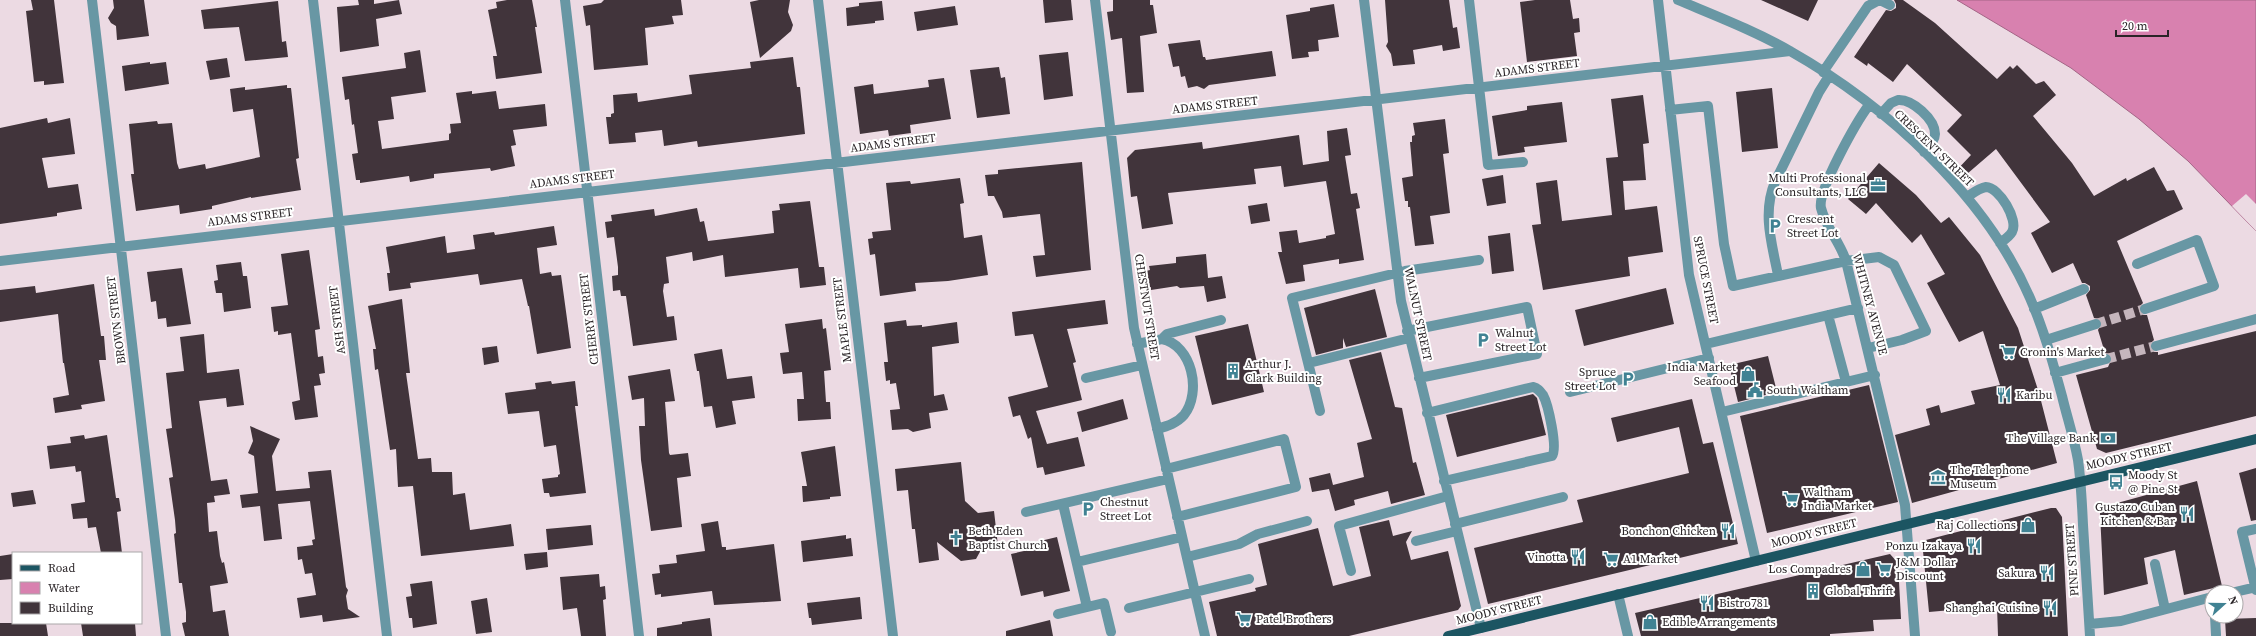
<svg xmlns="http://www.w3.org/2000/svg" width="2256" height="636" font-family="'Source Serif 4',serif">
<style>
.water{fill:#d881af;stroke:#a46586}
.pier{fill:#ecdae3}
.building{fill:#41343b}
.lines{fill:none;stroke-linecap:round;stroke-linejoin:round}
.minor-tunnel{stroke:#c5b6bd;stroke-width:10;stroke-dasharray:10 5;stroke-linecap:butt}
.minor{stroke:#6897a4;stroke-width:10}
.major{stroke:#1c5562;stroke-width:10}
.labels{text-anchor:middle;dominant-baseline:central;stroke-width:4;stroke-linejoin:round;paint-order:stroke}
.street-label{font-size:12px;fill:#2a2427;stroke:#fff}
.poi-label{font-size:12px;fill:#2a2427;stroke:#fff;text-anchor:start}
</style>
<rect width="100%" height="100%" fill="#ecdae3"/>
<!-- water -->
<path class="water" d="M1957 0H2256V231L2188 161 2139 119 2071 68Z"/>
<!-- pier -->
<path class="pier" d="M2246 194 2256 204V231L2232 206Z"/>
<!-- building -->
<path class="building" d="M31 0H54L64 83 44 85V81L34 82 26 11 33 10Z
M113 0H144L149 36 117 40 116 26 111 23 108 18 114 8Z
M358 0H374V4L399 0 402 14 376 19 379 46 340 52 337 7 359 5Z
M507 0H532L537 27H535L542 73 496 79 493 56H497L488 10 497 8 496 2Z
M604 0H681L683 15 672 16 674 24 645 28 648 65 594 70 590 25 586 26 583 6 601 3Z
M759 0H790L788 12 793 25 791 31 760 58 750 2Z
M1043 0H1071L1073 20 1045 23Z
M1113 0H1150V5H1153L1157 33 1140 36 1144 92 1127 93 1122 38 1111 40 1107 12 1113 11Z
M1385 0H1449L1453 28 1457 27 1460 48 1443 51 1442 45 1413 50 1415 64 1393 66 1391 54 1386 46 1388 42Z
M1535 0H1570L1573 19 1579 18 1580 32 1574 33 1577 56 1527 62 1520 2Z
M1761 0H1818L1808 21Z
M1894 0H1903L1935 23 1997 79 2010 66 2013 69 2017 65 2036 84 2044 81 2056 95 2033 116 2072 163 2094 196 2126 178 2127 181 2154 167 2167 191 2174 190 2183 209 2117 241 2143 303 2139 307V311L2143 315H2147L2154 340 2150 344V348L2154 352H2158V355L2256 331V416L2106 453 2097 449 2076 375 2108 367 2112 358 2110 354 2105 353 2098 330 2102 322 2100 319 2094 318 2086 295 2090 290V286L2085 283H2082L2073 263 2052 273 2031 233 2050 222 1996 149 1960 180 1954 173 1971 155 1947 131 1962 115 1948 102 1907 64 1893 82 1868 63 1867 66 1854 57 1886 10 1891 11 1896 8V4Z
M278 1 282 42 286 41 288 57 245 61 239 27 204 29 201 10Z
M882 1 884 20 875 21V23L847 26 846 8 859 6V3Z
M1334 4 1339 37 1318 40 1319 51 1308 52 1309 57 1292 59 1286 15 1310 11V8Z
M955 6 958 25 917 31 914 12Z
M1200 40 1203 57H1205L1206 60 1272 51 1276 76 1209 85 1204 89 1197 86 1188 88 1185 76 1181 77 1179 66 1173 67 1168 44Z
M420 50 426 92 391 97 394 119 378 121 382 149 449 140V134L451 133 450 124 461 123 456 93 472 91V94L496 91 499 109 545 104 547 126 513 130 516 145 511 146 515 166 491 171 490 168 434 174V178L410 182 409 176 360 183V180H356L352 154 358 153 354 124 352 125 349 99 345 100 342 77 406 68 404 53Z
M1068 52 1073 96 1044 100 1039 55Z
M793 57 797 87H800L805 134 698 147 697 141 664 146 662 130 635 133 636 142 609 144 606 117H611V114L614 113 613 95 637 93 638 102 692 94 689 75 751 68 750 62Z
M227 58 230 77 210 80 206 61Z
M150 62V64L166 62 169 84 125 91 122 66Z
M999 67 1001 78 1005 77 1010 114 977 118 970 70Z
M944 78 951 119 910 125 911 133 889 136 888 130 860 134 854 87 873 84 874 94 929 87 928 80Z
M287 85V88H291L299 158 296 159 301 190 251 198V197L212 206V209L180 214 179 205 136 211 131 174H134L129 124 157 121 158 124 172 123 177 163 179 169 205 164 206 169 260 157 253 109 233 112 230 89 245 87V90Z
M1772 88 1778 148 1742 152 1736 92Z
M1643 95 1649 143 1643 144 1646 180 1623 181 1625 210 1657 206 1663 252 1628 257 1630 276 1543 290 1532 225 1541 224 1536 183 1557 180 1562 221 1612 215 1606 158 1618 157 1611 99Z
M1562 102 1567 142 1524 147 1525 152 1498 156 1492 116 1527 110V106Z
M47 118 48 123 70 118 75 154 42 158 48 188 78 184 82 209 57 213V216L0 224V128Z
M1445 119 1449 153 1443 154 1450 213 1430 216 1434 244 1415 246 1410 207H1408V201H1405L1402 178 1413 176 1410 142H1412V136L1415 135 1413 123Z
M1347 128 1351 155 1345 156 1351 194 1357 193 1360 208 1356 209 1364 260 1339 264V259L1303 265 1305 281 1286 284 1278 252H1282L1279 232 1297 230 1299 243 1326 238V236L1335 234 1326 181 1284 187 1281 166 1254 169 1256 184 1168 193 1173 224 1142 229 1137 196 1131 197 1127 158 1135 150 1202 142 1203 149 1299 135 1303 165 1329 161 1327 131Z
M1082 162 1091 270 1036 277 1033 256 1045 255 1040 214 1003 218 1002 212 994 196H988L985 175 998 174V170Z
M1879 163 1916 195 1941 223 1949 217 1980 255 2018 328 2039 393 2057 463 1912 503 1895 435 1930 425 1926 409 1939 405 1941 413 1975 404 1971 391 2000 385 1983 331 1959 342 1927 283 1945 274 1921 234 1912 243 1876 203 1866 214 1848 199Z
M1503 175 1506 203 1487 206 1482 179Z
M960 178 964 203 960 204 964 238 982 235 988 275 948 281 915 283 916 291 880 296 875 254 870 255 868 239 873 238 872 232 891 230 886 183 910 181 911 184Z
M810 201 819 267H824L826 285 800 288 798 268 725 277 723 255 693 261 692 252 666 257 669 283 664 284 663 291 667 317 674 316 677 340 633 346 626 296H621L620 290 613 291 612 276 618 275V267L614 237 607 238 605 222 612 221 611 215 654 209 655 216 697 208 700 222 704 221 708 241 774 233 772 211 780 210 779 204Z
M1267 203 1270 221 1251 224 1248 206Z
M554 226 557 245 537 248 540 274 551 272 552 276 561 275 571 348 537 354 529 306H528L522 279 480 285 478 274 410 283 411 288 389 291 387 273H390L386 247 445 236 447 253 475 249 473 235 494 232 495 235Z
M1510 233 1514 271 1492 274 1488 236Z
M309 250 320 329 315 330 318 357 323 356 325 373 319 374 321 385 314 386 318 417 295 420 292 402 300 400 291 333 278 335V331L274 332 271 307 288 305 281 254Z
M1206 254 1208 278 1222 276 1226 298 1207 302 1204 286 1180 288 1177 286 1151 290V287L1148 288 1146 271 1150 270 1149 266 1176 263V257Z
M241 262 243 276H247L251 308 224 312 222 293H216L214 281 218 280 216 265Z
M182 268 191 324 167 327 166 318 158 319 156 301 151 302 147 272Z
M94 284 101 336H104L106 360H99L105 401 81 405 82 409 55 413 53 398 69 395 64 363H63L58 314 0 322V290L35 286 36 293Z
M1666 288 1674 324 1584 346 1575 310Z
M1375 289 1387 337 1346 347 1343 338V348L1316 355 1304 308Z
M402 299 410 373H406L418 459 431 458 432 472H452L453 495 465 493 470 530 511 524 514 546 421 556 413 486 398 487 396 449 390 450 378 369 375 370 373 349H376L368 306Z
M1105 300 1108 324 1067 329 1076 362 1073 363 1082 400 1036 411 1047 444 1078 437 1085 466 1045 475 1043 467 1037 468 1031 437 1028 439 1020 415 1013 417 1008 397 1048 387 1033 334 1015 336 1012 312Z
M822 319 823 329 826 328 831 370 824 371 826 402H830L831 419 798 421 797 399H804L802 372 783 374 780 353 789 352 785 324Z
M906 320 907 326 922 325V327L957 322 959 343 932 347 934 396 944 394 948 410 929 413 931 428 913 432 908 429 892 430 890 410 900 409 896 383 890 384V380L886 381 884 362H888L884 323Z
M1248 324 1264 392 1212 405 1195 336Z
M204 334 207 373 239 369 244 405 227 407 226 398 199 401 211 481 227 479 230 494 214 496 215 502 207 503 209 532 217 531 220 556 222 563 224 562 228 583 210 586 213 612 225 610 229 636H185L182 623 186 622V612L182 583H179L174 534 176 533 175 520 169 478 173 477 166 429 172 428 166 373 184 371 180 337Z
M497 346 499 362 484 365 482 348Z
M722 349 727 379 752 376 755 398 732 401 736 424 716 428 712 406 704 407 699 371H697L694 354Z
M1381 352 1395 407 1402 408 1413 463 1416 462 1425 495 1391 504 1388 491 1354 500 1355 505 1335 511 1329 489 1312 492 1309 478 1330 473 1333 485 1364 477 1357 443 1372 439 1349 360Z
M1768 356 1777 392 1738 402 1729 365Z
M670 369 675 401 665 402 669 453 670 455 688 453 691 476 677 478 682 527 651 531 641 460 639 426H645L644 398 632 400 628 376Z
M551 381 552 384 575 381 578 406H575L586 493 550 497 549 493H544L542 479 558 477V475L560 474 556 445 544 447 539 411 508 414 505 393 536 389 535 383Z
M1869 385 1898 502 1767 533 1740 416Z
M1533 394 1537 398 1546 435 1457 457 1446 415Z
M1123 399 1128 419 1082 432 1077 412Z
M1692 399 1703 444 1713 442 1738 544 1488 604 1474 548 1583 522 1577 500 1689 473 1679 427 1617 442 1611 418Z
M250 426 280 439 272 456 276 491 310 488 308 472 331 470 346 587 348 590 346 596 348 609 360 617 323 622 322 615 300 618 297 598 316 595 312 573 305 574 302 559 298 560 297 547 313 545 312 540 315 539 310 501 278 504 282 539 264 541 260 506 242 508 240 495 258 493 254 456 248 453 253 441Z
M84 435 85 439 107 435 116 498H119L121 511 117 512 122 553H101L96 527 88 528 87 518 73 519 71 504 85 502 81 471 76 472 75 466 50 469 47 446 71 443 70 437Z
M835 446 841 496 830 497V499L803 502 802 486H807L801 452Z
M961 462 965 501 978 513 994 511 998 546 982 548 976 559 961 561 937 542 939 560 919 563 915 529H912L908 490 897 491 895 469Z
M2256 468V520L2251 521 2239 473Z
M2197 481 2222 586 2184 595 2175 550 2144 558 2148 584 2104 595 2100 513 2110 505Z
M33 490 36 504 13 507 11 493Z
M2051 508H2056L2062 517 2068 636H1998L1997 606 1929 612 1922 541Z
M1389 520 1393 536 1412 531 1406 542 1411 560 1448 551 1461 606 1458 610 1349 636H1217L1209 602 1256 591 1255 588 1267 585 1258 544 1318 528 1333 586 1371 576 1359 527Z
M718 521 722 547H726V550L774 544 781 601 714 605 712 591 661 597V594L655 595 652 574 660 573 659 565 677 563 676 555 705 551 701 524Z
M591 525 593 545 548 550 546 529Z
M846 535V539L851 538 853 556 803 562 801 541Z
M1057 537 1070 591 1044 597 1043 591 1021 596 1011 554 1033 549 1032 543Z
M547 552 548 567 526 570 524 554Z
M13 554V579L0 580V556Z
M1890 554 1898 563 1901 619 1873 620 1874 631 1830 634V636H1641L1635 613Z
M599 574 600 587 605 586 606 599 603 600 606 636H581L577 608 563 610 560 577Z
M432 581 437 624 413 628 412 618H409L406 597 412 596 410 584Z
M860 597 862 619 812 625 811 618H809L807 603Z
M487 598 492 632 476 634 471 601Z
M710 618 712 636H657V628L682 624V622Z
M2256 618V636H2226L2225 619Z
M1050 620 1053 636H1006V631Z
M0 623H46L48 636H0Z
M81 623H135L136 636H83Z"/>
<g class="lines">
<!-- minor-tunnel -->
<path class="minor-tunnel" d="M2096 324 2145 309
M2106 359 2156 346"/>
<!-- minor -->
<path class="minor" d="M92 0 166 636
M313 0 387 636
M565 0 639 636
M818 0 893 636
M1095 0 1134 328 1205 636
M1364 0 1401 301 1481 628
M1469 0 1488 165 1523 162
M1658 0 1689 275 1756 561
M1678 0C1716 16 1755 31 1790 51 1887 106 1985 195 2030 298 2044 330 2053 363 2062 396 2067 417 2074 438 2078 460 2081 481 2082 503 2083 525 2085 562 2088 599 2090 636
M1880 0 1890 5
M1823 72 1868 6 1879 0
M1869 105C1857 121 1817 191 1821 208 1826 228 1840 242 1846 261L1905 505 1915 636
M1670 110 1708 106 1724 244 1733 286 1846 261 1879 257 1894 265 1926 331 1902 340 1868 348
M1881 114 1891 103 1898 100C1912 99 1935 119 1935 134 1935 141 1928 147 1924 152
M1967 197C1973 193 1979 188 1986 187 1999 187 2019 220 2012 232 2009 237 2004 240 2000 243
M0 261C596 189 1193 122 1790 51
M2137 264 2197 240 2214 286 2145 309
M1778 275C1772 244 1762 213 1775 182L1819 92 1829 76
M2034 309 2084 289
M1828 315 1846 382
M1407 331 1527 307 1537 354 1419 378
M2046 340 2096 324
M1137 344 1162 339 1167 334 1221 320
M1706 344 1858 308
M2156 346 2256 319
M1309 363 1409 338
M2055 373 2106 359
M1086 378 1142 365
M1570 392 1709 358
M1320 411 1292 298 1405 271 1479 260
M1722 412 1875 375
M1427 413 1533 387C1538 388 1540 391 1543 395 1548 404 1558 448 1552 456L1444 481
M1157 429C1168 426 1177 423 1184 415 1202 392 1192 345 1162 339
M1166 469 1284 439 1296 487 1177 517
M1063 504 1087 607
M1026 512 1168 479
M1455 524 1563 497
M2256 529 2242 532 2256 590
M1416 541 1457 531
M1187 557 1239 544 1258 534 1307 521
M1077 562 1182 537
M2155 564 2165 609
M1351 571 1339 526 1448 496
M2235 592 2256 587
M1618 594 1628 636
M1129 608 1249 579
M1058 614 1104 603 1111 632
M2215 616 2216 635
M2090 624 2121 621 2212 597"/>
<!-- major -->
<path class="major" d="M1448 636 2256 439"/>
</g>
<!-- icons -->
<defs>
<g id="office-bare" transform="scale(1.2)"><path d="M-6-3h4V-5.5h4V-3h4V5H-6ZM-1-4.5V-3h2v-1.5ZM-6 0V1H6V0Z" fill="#408293" stroke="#fff" stroke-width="2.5" paint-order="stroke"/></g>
<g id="parking-bare" transform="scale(1.2)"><path d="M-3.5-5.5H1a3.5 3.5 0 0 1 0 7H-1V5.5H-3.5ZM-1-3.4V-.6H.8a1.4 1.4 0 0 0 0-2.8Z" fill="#408293" stroke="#fff" stroke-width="2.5" paint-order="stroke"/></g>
<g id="supermarket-bare" transform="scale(1.2)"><path d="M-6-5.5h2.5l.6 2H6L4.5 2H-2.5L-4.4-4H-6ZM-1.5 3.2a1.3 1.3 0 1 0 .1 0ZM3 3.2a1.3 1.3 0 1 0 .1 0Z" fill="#408293" stroke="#fff" stroke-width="2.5" paint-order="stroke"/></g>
<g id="building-bare" transform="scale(1.2)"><path d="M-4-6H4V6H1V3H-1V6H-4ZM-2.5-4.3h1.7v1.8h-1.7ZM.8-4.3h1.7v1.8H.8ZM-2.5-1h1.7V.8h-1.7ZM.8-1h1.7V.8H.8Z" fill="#408293" stroke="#fff" stroke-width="2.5" paint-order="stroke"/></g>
<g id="shop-bare" transform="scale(1.2)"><path d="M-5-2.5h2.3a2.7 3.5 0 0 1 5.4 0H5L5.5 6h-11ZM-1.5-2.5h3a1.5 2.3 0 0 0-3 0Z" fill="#408293" stroke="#fff" stroke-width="2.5" paint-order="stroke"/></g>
<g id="civic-bare" transform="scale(1.2)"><path d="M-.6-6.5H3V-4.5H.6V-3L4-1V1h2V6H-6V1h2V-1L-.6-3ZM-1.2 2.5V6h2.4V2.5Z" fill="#408293" stroke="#fff" stroke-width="2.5" paint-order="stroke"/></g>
<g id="restaurant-bare" transform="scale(1.2)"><path d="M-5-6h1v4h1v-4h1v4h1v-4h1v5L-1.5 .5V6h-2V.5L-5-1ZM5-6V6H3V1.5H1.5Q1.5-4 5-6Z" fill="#408293" stroke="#fff" stroke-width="2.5" paint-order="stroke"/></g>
<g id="bank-bare" transform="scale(1.2)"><path d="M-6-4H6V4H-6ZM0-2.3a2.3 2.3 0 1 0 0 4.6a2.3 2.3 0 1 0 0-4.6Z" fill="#408293" stroke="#fff" stroke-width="2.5" paint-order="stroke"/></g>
<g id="museum-bare" transform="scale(1.2)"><path d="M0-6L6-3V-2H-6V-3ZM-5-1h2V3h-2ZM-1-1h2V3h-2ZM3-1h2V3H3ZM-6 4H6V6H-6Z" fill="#408293" stroke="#fff" stroke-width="2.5" paint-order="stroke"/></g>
<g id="bus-bare" transform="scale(1.2)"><path d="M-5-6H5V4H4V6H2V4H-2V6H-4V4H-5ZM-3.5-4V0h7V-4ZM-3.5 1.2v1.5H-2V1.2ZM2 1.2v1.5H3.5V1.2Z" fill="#408293" stroke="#fff" stroke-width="2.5" paint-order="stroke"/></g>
<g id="church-bare" transform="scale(1.2)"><path d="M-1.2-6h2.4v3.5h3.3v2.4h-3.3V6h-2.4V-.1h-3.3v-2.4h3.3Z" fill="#408293" stroke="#fff" stroke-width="2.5" paint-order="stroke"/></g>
</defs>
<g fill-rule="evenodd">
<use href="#office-bare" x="1878" y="185"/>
<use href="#parking-bare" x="1775" y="226"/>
<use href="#parking-bare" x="1483" y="340"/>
<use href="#supermarket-bare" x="2008" y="352"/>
<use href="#building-bare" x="1233" y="371"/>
<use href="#shop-bare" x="1748" y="374"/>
<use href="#parking-bare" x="1628" y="379"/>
<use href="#civic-bare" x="1755" y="390"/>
<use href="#restaurant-bare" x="2004" y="395"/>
<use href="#bank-bare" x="2108" y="438"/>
<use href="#museum-bare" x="1938" y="477"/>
<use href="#bus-bare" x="2116" y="482"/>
<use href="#supermarket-bare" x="1791" y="499"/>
<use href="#parking-bare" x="1088" y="509"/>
<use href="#restaurant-bare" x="2187" y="514"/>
<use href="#shop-bare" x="2028" y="525"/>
<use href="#restaurant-bare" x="1728" y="531"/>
<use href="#church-bare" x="956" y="538"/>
<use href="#restaurant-bare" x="1974" y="546"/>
<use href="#restaurant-bare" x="1578" y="557"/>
<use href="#supermarket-bare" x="1611" y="559"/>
<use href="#shop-bare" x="1863" y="569"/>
<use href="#supermarket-bare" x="1884" y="569"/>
<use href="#restaurant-bare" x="2047" y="573"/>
<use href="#building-bare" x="1813" y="591"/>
<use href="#restaurant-bare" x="1707" y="603"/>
<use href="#restaurant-bare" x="2050" y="608"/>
<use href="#supermarket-bare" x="1244" y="619"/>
<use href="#shop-bare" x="1650" y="622"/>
</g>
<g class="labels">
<!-- street labels -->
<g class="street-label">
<text transform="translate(1537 68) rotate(-7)">ADAMS STREET</text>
<text transform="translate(1215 105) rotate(-6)">ADAMS STREET</text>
<text transform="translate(893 143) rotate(-7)">ADAMS STREET</text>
<text transform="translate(1934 148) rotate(44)">CRESCENT STREET</text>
<text transform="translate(572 179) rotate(-7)">ADAMS STREET</text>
<text transform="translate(250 217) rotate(-7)">ADAMS STREET</text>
<text transform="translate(1706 280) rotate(79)">SPRUCE STREET</text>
<text transform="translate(1870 304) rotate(75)">WHITNEY AVENUE</text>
<text transform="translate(1147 307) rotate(81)">CHESTNUT STREET</text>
<text transform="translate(1418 314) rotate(78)">WALNUT STREET</text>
<text transform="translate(589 319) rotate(-97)">CHERRY STREET</text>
<text transform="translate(116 320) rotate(-97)">BROWN STREET</text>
<text transform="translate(337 320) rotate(-97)">ASH STREET</text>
<text transform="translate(842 320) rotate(-97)">MAPLE STREET</text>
<text transform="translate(2129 456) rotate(-13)">MOODY STREET</text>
<text transform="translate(1814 533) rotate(-14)">MOODY STREET</text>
<text transform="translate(2072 560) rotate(-94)">PINE STREET</text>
<text transform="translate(1499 610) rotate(-14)">MOODY STREET</text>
</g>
<!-- poi labels -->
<g class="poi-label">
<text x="1866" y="178" text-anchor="end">Multi Professional<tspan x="1866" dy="14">Consultants, LLC</tspan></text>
<text x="1787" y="219">Crescent<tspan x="1787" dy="14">Street Lot</tspan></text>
<text x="1495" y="333">Walnut<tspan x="1495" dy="14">Street Lot</tspan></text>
<text x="2020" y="352">Cronin's Market</text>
<text x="1245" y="364">Arthur J.<tspan x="1245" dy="14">Clark Building</tspan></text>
<text x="1736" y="367" text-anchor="end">India Market<tspan x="1736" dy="14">Seafood</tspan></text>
<text x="1616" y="372" text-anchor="end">Spruce<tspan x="1616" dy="14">Street Lot</tspan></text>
<text x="1767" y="390">South Waltham</text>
<text x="2016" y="395">Karibu</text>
<text x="2096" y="438" text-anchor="end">The Village Bank</text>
<text x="1950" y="470">The Telephone<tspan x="1950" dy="14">Museum</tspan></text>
<text x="2128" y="475">Moody St<tspan x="2128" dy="14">@ Pine St</tspan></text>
<text x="1803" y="492">Waltham<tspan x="1803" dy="14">India Market</tspan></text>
<text x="1100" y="502">Chestnut<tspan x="1100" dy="14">Street Lot</tspan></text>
<text x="2175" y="507" text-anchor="end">Gustazo Cuban<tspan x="2175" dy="14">Kitchen &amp; Bar</tspan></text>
<text x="2016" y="525" text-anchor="end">Raj Collections</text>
<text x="968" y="531">Beth Eden<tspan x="968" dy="14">Baptist Church</tspan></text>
<text x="1716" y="531" text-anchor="end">Bonchon Chicken</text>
<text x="1962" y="546" text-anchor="end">Ponzu Izakaya</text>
<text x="1566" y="557" text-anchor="end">Vinotta</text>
<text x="1623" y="559">A1 Market</text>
<text x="1896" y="562">J&amp;M Dollar<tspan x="1896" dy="14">Discount</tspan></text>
<text x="1851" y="569" text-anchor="end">Los Compadres</text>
<text x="2035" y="573" text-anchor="end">Sakura</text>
<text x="1825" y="591">Global Thrift</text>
<text x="1719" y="603">Bistro781</text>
<text x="2038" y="608" text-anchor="end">Shanghai Cuisine</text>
<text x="1256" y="619">Patel Brothers</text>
<text x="1662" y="622">Edible Arrangements</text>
</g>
</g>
<!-- legend -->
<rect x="12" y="552" width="130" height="72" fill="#ffffff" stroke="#aaa7a9"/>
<rect x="20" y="565" width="20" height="6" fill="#1c5562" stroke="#aaa7a9"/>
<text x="48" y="572" font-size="12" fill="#2a2427">Road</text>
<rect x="20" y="582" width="20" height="12" fill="#d881af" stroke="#aaa7a9"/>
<text x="48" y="592" font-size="12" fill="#2a2427">Water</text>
<rect x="20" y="602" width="20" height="12" fill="#41343b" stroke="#aaa7a9"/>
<text x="48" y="612" font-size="12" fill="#2a2427">Building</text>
<!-- north arrow -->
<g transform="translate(2224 604) rotate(69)"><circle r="19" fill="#ffffff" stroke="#aaa7a9"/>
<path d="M0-3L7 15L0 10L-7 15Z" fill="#408293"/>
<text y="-6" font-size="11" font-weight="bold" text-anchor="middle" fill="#2a2427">N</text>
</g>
<!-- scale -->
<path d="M2116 30v6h52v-6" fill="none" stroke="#2a2427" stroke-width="2"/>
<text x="2122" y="30" font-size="12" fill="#2a2427" stroke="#ffffff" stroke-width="3" paint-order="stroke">20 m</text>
</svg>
